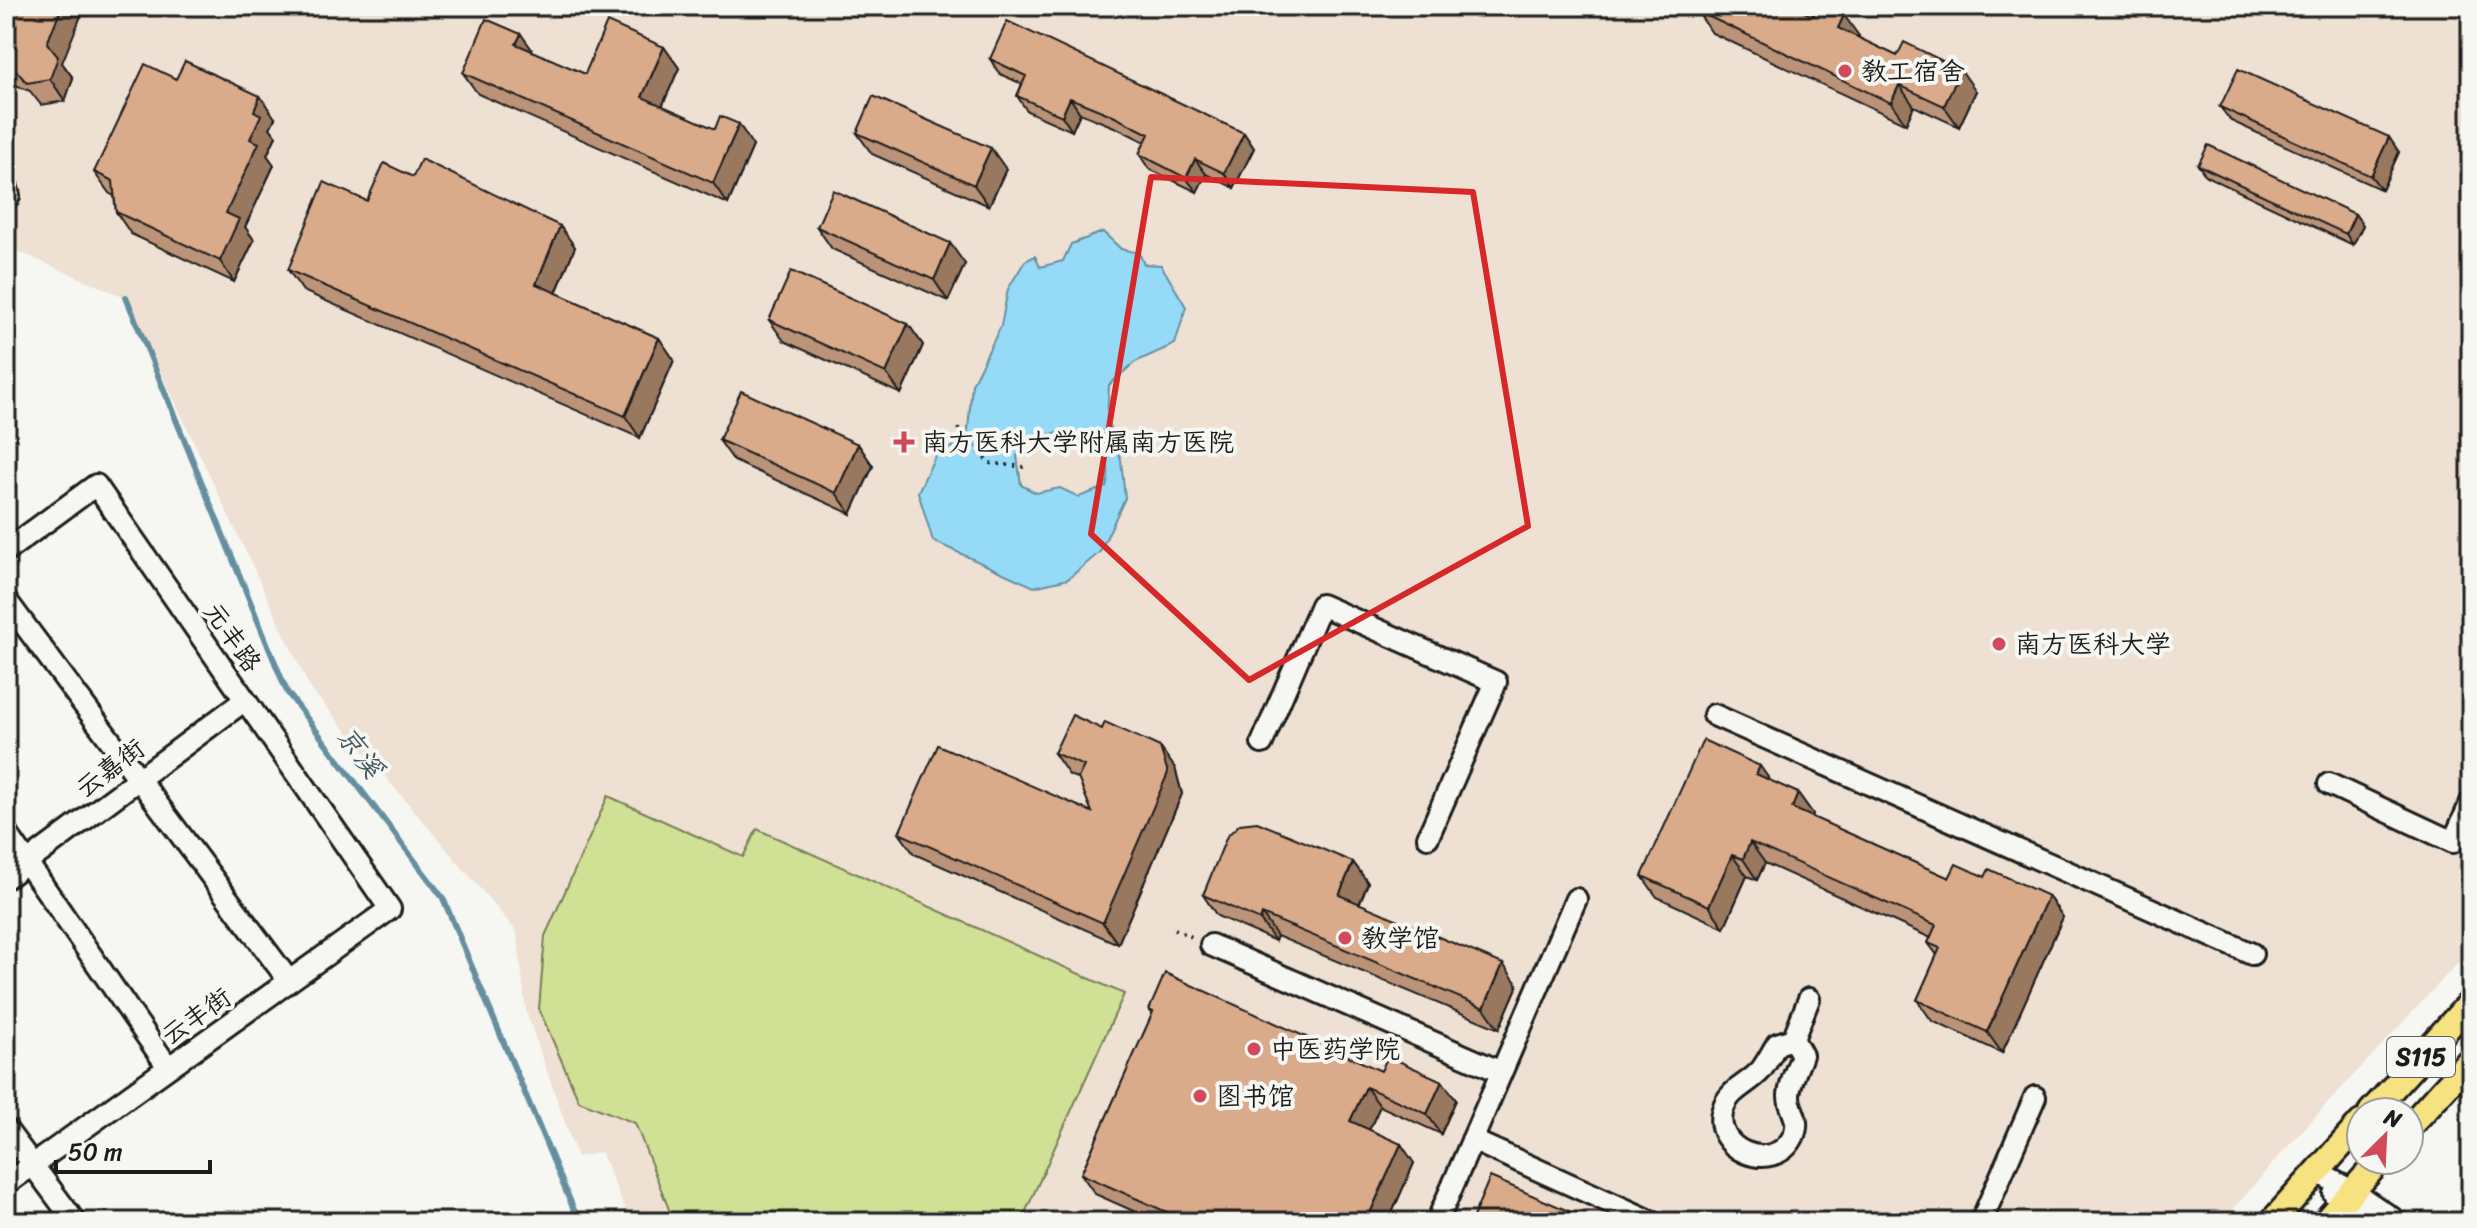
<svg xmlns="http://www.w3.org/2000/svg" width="2477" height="1228" font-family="Sriracha,'LXGW WenKai TC',sans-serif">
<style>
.built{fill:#eee0d3}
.green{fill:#d0e094;stroke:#767e58;stroke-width:2}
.water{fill:#95dbf7;stroke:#658f9f;stroke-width:2;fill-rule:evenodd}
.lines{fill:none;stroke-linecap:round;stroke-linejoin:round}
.stream{stroke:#658f9f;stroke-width:6}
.minor-casing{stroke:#1c1c1c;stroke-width:26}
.major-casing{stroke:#1c1c1c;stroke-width:30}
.path{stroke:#1c1c1c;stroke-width:4;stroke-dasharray:2 6;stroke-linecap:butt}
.minor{stroke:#f6f6f2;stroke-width:20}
.major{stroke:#f6e281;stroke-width:24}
.wall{fill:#bb9378;stroke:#1c1c1c;stroke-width:2}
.shaded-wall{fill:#997861;stroke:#1c1c1c;stroke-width:2}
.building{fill:#daab8b;stroke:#1c1c1c;stroke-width:2}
.marked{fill:none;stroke:#d62828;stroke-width:6;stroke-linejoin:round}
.poi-dot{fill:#d1495b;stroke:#f6f6f2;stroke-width:3}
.labels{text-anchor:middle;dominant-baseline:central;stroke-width:8;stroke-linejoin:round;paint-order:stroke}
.shield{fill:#f6f6f2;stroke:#5d5d5c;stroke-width:2}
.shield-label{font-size:24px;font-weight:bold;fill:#1c1c1c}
.poi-label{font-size:26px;fill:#1c1c1c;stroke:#f6f6f2;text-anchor:start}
.street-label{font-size:26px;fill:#1c1c1c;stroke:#f6f6f2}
.water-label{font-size:28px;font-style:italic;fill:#40555e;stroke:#f6f6f2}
</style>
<rect width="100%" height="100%" fill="#f6f6f2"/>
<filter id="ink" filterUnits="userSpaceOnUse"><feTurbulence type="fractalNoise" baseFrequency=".0125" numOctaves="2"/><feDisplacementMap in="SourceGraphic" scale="16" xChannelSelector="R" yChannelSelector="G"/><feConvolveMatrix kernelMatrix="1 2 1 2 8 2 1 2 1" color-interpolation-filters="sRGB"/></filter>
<g filter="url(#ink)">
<!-- built -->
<path class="built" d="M6 6H2471V949L2288 1146 2222 1222H631L601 1152 577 1157 526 1011 517 932 310 688 126 298 6 246Z"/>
<!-- green -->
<path class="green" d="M608 796 743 857 757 829 1124 994 1021 1222H674L635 1123 579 1101 539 1009 545 936Z"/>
<!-- water -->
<path class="water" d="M1103 232 1121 249 1139 253 1144 264 1161 265 1186 307 1175 344 1135 362 1109 385 1107 419 1121 460 1125 498 1100 552 1068 579 1034 587 933 541 918 492 937 452 967 442 972 384 1001 326 1008 289 1025 261 1035 256 1040 267 1063 261 1071 244ZM1063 432C1092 440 1116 452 1106 487L1079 497 1060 488 1036 493 1021 485 1017 456 1035 437Z"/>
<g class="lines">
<!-- stream -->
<path class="stream" d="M126 297 287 692 443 898 579 1222"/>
<!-- minor casing -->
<g class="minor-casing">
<path id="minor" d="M6 185 9 196
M6 551 96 485 390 909 6 1184
M6 600 289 981
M1714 715 2252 954
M1262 743 1321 605 1496 682 1428 837
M2329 784 2453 842 2471 802
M6 832 168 1067
M6 878 245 700
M1211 945 1501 1072
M1793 1039 1802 1055C1798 1067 1789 1084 1789 1096 1789 1111 1802 1119 1793 1137 1773 1176 1710 1149 1723 1109 1728 1090 1749 1084 1761 1070 1767 1062 1772 1052 1777 1044Z
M1793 1039 1809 999
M6 1129 75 1222
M1472 1140 1653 1222
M2317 1172 2352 1191 2398 1222
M2334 1194 2341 1203 2369 1222
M1437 1222 1576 899
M1981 1222 2035 1097"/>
</g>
<!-- major casing -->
<g class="major-casing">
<path id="major" d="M2371 1112 2471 1002
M2409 1127 2471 1059
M2272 1222 2361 1123
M2325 1222 2380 1160"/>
</g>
<!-- path -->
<path class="path" d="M958 428 989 463 1025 467
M1088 448 1120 439
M1175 929 1194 938"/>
<!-- minor -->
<use href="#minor" class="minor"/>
<!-- major -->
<use href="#major" class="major"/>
</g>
<!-- wall -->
<path class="wall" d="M6 6 62 63 73 78 65 101 41 105 30 91 6 81Z
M1697 11 1813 16 1859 36 1858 38 1897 56 1976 91 1959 127 1914 106 1906 124 1712 33Z
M664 47 679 68 662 106 753 146 728 204 478 94 463 73 533 52 585 74Z
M990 59 1244 133 1254 148 1234 188 1206 174 1197 192 1149 169 1139 154 1145 142 1119 129 1080 113 1072 131 1027 111 1017 96 1022 84 1000 74Z
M176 79 275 118 270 128 276 136 267 155 274 165 245 227 254 240 234 282 131 234 116 212 114 196 109 193 94 172Z
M2220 107 2399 152 2382 190 2231 121Z
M857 133 1006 169 989 206 872 154Z
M2198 165 2355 214 2363 225 2353 245 2206 176Z
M413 177 575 247 556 293 659 338 674 360 640 438 303 291 288 270 367 201Z
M817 227 965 264 948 301 832 249Z
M769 320 908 324 923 345 901 394 784 341Z
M719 440 858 444 873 466 851 514 734 461Z
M1054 753 1175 768 1182 794 1118 944 914 854 899 833 1092 812 1079 779 1069 775Z
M1770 781 1798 793 1813 814 1812 817 1949 878 1985 877 2048 896 2063 917 2002 1053 1932 1021 1917 1000 1937 955 1928 943 1931 938 1765 863 1757 880 1747 876 1724 928 1657 897 1642 876Z
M1353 862 1368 883 1359 904 1518 985 1499 1029 1277 936 1275 941 1217 916 1203 895Z
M1149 1010 1381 1071 1442 1081 1456 1100 1441 1134 1380 1106 1369 1130 1414 1163 1388 1222H1158L1095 1194 1081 1174 1152 1015Z"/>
<!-- shaded-wall -->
<path class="shaded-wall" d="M62 6H85L62 63 73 78 65 101 50 79 47 43Z
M1844 15 1859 36 1853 49 1838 28Z
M521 34 536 55 516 44Z
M664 47 679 68 657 118 642 97Z
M1961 70 1976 91 1959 127 1944 106Z
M1899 85 1914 106 1906 124 1891 103Z
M260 96 275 118 270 128 276 136 267 155 274 165 245 227 254 240 234 282 220 261 226 213 250 139 254 111Z
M1070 98 1080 113 1072 131 1062 116Z
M739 124 753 146 728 204 713 183Z
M1244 133 1254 148 1234 188 1224 173Z
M2389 137 2399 152 2382 190 2371 176Z
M991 148 1006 169 989 206 974 185Z
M1195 159 1206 174 1197 192 1186 178Z
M2355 214 2363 225 2353 245 2346 234Z
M560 226 575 247 551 305 536 284Z
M950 243 965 264 948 301 934 280Z
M908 324 923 345 901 394 886 373Z
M659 338 674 360 640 438 625 416Z
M858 444 873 466 851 514 836 493Z
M1160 747 1175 768 1182 794 1118 944 1103 923Z
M1760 766 1775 787 1756 774Z
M1798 793 1813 814 1806 829 1792 808Z
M1750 842 1765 863 1757 880 1743 859Z
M1732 855 1747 876 1724 928 1709 906Z
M1353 862 1368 883 1354 916 1339 895Z
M2048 896 2063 917 2002 1053 1987 1032Z
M1262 914 1277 936 1275 941 1260 920Z
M1503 964 1518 985 1499 1029 1484 1008Z
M1442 1081 1456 1100 1441 1134 1427 1114Z
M1366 1087 1380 1106 1364 1141 1350 1121Z
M1401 1144 1414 1163 1388 1222H1366Z
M1578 1215 1582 1222H1575Z"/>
<!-- building -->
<path class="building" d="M6 6H62L47 43 58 57 50 79 27 83 15 69 6 66Z
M1700 6H1791L1813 16 1818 6H1826L1844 15 1838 28 1897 56 1904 42 1961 70 1944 106 1899 85 1891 103 1697 11Z
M486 19 521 34 516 44 585 74 607 22 664 47 642 97 715 129 720 116 739 124 713 183 463 73Z
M1007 21 1244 133 1224 173 1195 159 1186 178 1139 154 1149 134 1109 114 1070 98 1062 116 1017 96 1026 76 990 59Z
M185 61 260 96 254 111 261 115 250 139 259 143 226 213 239 219 220 261 116 212 113 181 94 172 145 64 176 79Z
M2238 69 2389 137 2371 176 2220 107Z
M873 96 991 148 974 185 857 133Z
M2208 145 2355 214 2346 234 2198 165Z
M421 159 560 226 536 284 659 338 625 416 288 270 324 182 367 201 384 163 413 177Z
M833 190 950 243 934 280 817 227Z
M791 271 908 324 886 373 769 320Z
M741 391 858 444 836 493 719 440Z
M1072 715 1102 729 1105 722 1160 747 1168 773 1103 923 899 833 938 745 1092 812 1078 778 1084 766 1054 753Z
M1703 740 1760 766 1756 774 1798 793 1792 808 1949 878 1956 864 1985 877 1989 869 2048 896 1987 1032 1917 1000 1940 948 1928 943 1936 925 1750 842 1743 859 1732 855 1709 906 1642 876Z
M1257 822 1353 862 1339 895 1503 964 1484 1008 1262 914 1260 920 1203 895 1227 836 1240 824Z
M1165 973 1381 1071 1388 1056 1442 1081 1427 1114 1366 1087 1350 1121 1401 1144 1366 1222H1189L1081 1174 1153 1012 1149 1010Z
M1490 1177 1578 1215 1575 1222H1485L1473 1217Z
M1067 1215 1083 1222H1062Z"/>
</g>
<!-- marked area -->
<path class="marked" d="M1151 177 1473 192 1528 526 1249 680 1091 534Z"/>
<!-- markers -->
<g class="poi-dot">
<circle cx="1845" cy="71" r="8"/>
<path d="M900 430h8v8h8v8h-8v8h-8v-8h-8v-8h8z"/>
<circle cx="1999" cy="644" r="8"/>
<circle cx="1345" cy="938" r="8"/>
<circle cx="1254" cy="1049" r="8"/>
<circle cx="1200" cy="1096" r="8"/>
</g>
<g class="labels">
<!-- shield labels -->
<rect class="shield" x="2387" y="1037" width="68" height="40" rx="6"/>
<g class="shield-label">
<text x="2421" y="1057">S115</text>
</g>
<!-- poi labels -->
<g class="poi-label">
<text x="1861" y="71">教工宿舍</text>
<text x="922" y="442">南方医科大学附属南方医院</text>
<text x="2015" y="644">南方医科大学</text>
<text x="1361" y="938">教学馆</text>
<text x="1270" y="1049">中医药学院</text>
<text x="1216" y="1096">图书馆</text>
</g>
<!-- street labels -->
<g class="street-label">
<text transform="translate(233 637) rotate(55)">元丰路</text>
<text transform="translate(110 768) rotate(-37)">云嘉街</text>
<text transform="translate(196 1016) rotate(-35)">云丰街</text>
</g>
<!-- water labels -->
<g class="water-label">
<text transform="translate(360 752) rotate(53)">京溪</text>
</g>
</g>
<!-- margin -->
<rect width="2477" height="1228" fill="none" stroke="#f6f6f2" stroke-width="32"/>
<rect x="16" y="16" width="2445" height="1196" fill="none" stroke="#1c1c1c" stroke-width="3" filter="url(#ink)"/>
<!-- north arrow -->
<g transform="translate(2385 1136) rotate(24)"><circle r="38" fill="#f6f6f2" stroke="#9f9f9c" stroke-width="2"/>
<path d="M0-6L14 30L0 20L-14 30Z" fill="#d1495b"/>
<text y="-12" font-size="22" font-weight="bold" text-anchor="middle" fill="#1c1c1c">N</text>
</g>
<!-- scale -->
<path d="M56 1160v12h154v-12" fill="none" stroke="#1c1c1c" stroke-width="4"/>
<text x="68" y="1160" font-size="24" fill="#1c1c1c" stroke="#f6f6f2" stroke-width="6" paint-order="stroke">50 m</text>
</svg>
